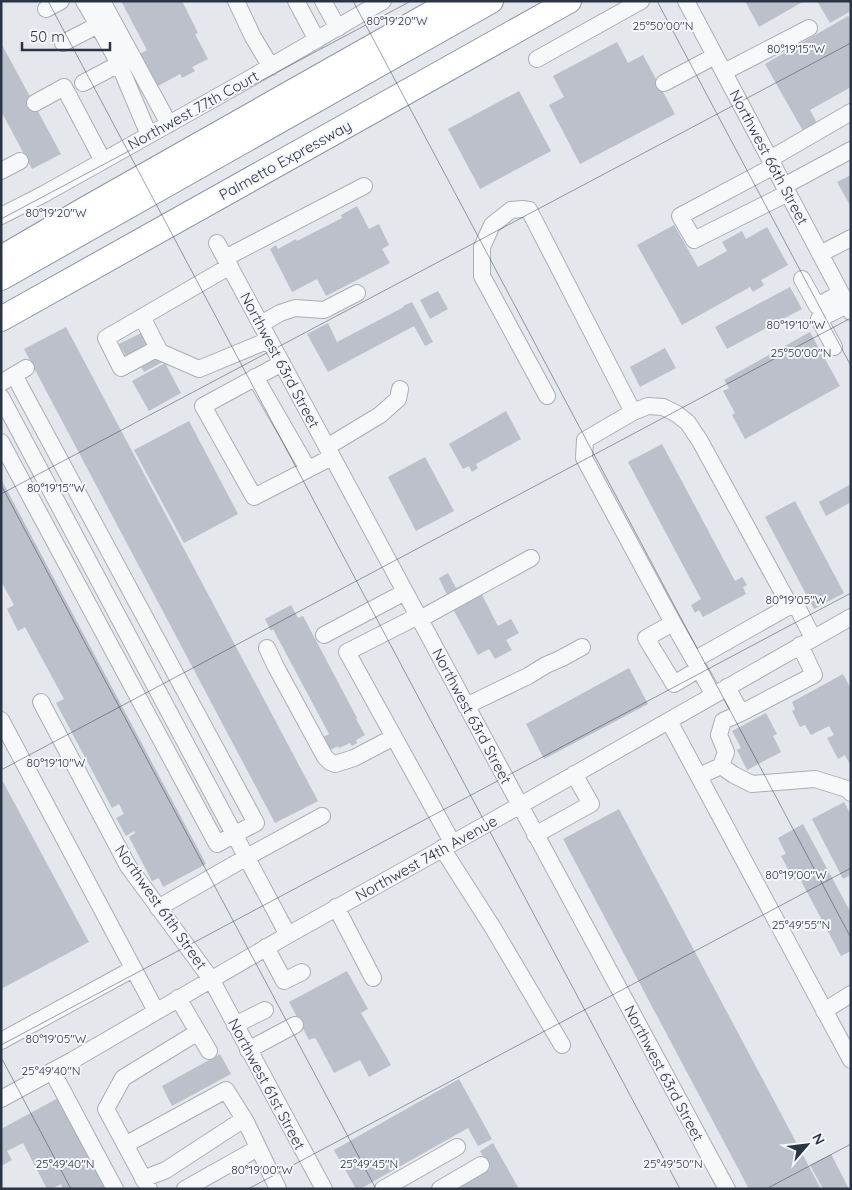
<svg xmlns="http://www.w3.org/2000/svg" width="852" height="1190" font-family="Quicksand,sans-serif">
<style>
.building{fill:#bbc0ca}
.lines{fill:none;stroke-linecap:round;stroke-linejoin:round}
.minor-casing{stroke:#a9aeb7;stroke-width:18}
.highway-casing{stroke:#8b94a3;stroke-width:26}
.minor{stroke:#f7f8fa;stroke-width:16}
.highway{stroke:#fff;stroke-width:24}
.ticks{fill:none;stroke:#2b3445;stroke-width:1;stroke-opacity:0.45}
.labels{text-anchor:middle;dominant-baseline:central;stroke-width:4;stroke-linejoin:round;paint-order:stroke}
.street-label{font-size:15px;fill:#2b3445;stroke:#f4f6f9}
.ticks-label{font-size:12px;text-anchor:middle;fill:#2b3445;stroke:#f4f6f9;stroke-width:4;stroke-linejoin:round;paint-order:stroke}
</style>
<rect width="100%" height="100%" fill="#e4e7ec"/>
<!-- building -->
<path class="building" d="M121 1H182L198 33 195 34 208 59 192 67 195 71 182 78 180 74 158 86 140 54 147 50Z
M745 1H804L759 27Z
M817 1H851V11L830 23Z
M848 16 851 20V87L810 110 817 123 803 131 765 64Z
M617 42 628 63 643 55 675 114 580 164 549 105 564 97 553 76Z
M1 43 61 154 32 169 1 111Z
M519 91 551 151 480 189 448 129Z
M851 175V207L837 182Z
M357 206 369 229 379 224 389 245 382 249 390 263 326 296 317 279 292 292 270 249 276 245 278 249 296 239 297 241 342 218 341 215Z
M674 225 698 267 727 251 722 242 742 231 746 239 767 227 788 265 761 280 764 285 753 292 750 287 682 325 637 245Z
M790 287 802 309 727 349 715 327Z
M438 291 448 309 430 319 420 300Z
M412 302 433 342 425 346 414 326 328 372 307 334 328 323 337 342 404 307 403 306Z
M66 327 318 801 275 823 24 349Z
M143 332 150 346 127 358 119 344Z
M810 332 840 386 745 439 732 415 735 413 723 391 729 388 724 380Z
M665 348 676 368 640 387 630 367Z
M159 355 163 362 144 372 140 365Z
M165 363 181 393 149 411 132 381Z
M506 411 521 439 476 464 478 468 472 472 469 466 463 469 449 444Z
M189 421 238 514 184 543 134 450Z
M662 444 735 581 742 577 747 585 743 587 746 594 703 617 699 610 695 613 691 605 701 599 628 462Z
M425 457 454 511 416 531 388 477Z
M1 479 206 864 163 887 159 878 152 881 129 837 135 833 134 831 126 836 116 818 124 814 119 804 112 808 56 703 64 699 25 627 18 631 7 609 14 605 1 581Z
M851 484V502L826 516 819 502Z
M795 501 844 593 814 609 765 517Z
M448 573 456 588 462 585 464 589 448 597 439 578Z
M481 593 498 626 511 619 519 633 506 640 512 650 495 659 489 649 478 655 453 609Z
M291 605 298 618 303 616 357 718 356 719 365 735 356 740 357 743 352 746 350 743 339 748 338 746 330 750 323 737 329 734 273 629 271 631 265 619Z
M629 668 648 704 544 759 526 724Z
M843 674 851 689V766L845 755 838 759 827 738 834 735 829 726 811 735 805 725 800 727 792 711 795 709 792 702Z
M766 713 777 734 773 736 781 752 747 770 737 750 741 748 732 731Z
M1 778 89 942 1 989Z
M844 802 851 815V875L843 879 812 819Z
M619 809 821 1189H749L563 839Z
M803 824 851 913V951L841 956 799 877 794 880 781 856 786 854 778 838Z
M347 971 368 1009 361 1013 391 1065 369 1077 360 1060 334 1073 316 1039 314 1038 309 1040 289 1002Z
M220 1054 231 1074 172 1106 162 1086Z
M459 1079 492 1139 478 1146 468 1128 360 1189H356L334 1150Z
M60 1097 109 1189H63L61 1184 52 1189H47L23 1143 7 1151 12 1160 1 1166V1129Z
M493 1143 519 1189H456L490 1169 480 1151Z
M831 1154 849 1189H823L810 1165Z"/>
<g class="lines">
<!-- minor casing -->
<g class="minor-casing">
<path id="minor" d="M84 1 98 25
M102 1 169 124
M236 1 253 37 271 67
M296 1 317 40
M323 1 338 28
M686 1 851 312
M46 9 61 1
M63 43 98 25 119 64
M537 59 641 1
M724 72 809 28
M83 83 119 64 149 135
M664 83 715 56
M35 103 64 87 103 161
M770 159 851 112
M774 166 680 216 694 240 788 193
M1 171 20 161
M784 186 851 150
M1 216 44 194 249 79 383 1
M217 243 727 1189
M820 254 851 238
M225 258 364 186
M802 279 817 306 841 293
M142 317 160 352 199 369 269 340
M261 324 280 313 295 308 324 310 357 293
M834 347 819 319 847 305
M158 348 121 368 106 338 230 266
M282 363 203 406 254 497 332 457
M255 377 308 469
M1 383 26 368
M547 396 482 276V247L492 225 511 210 522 209 529 210 633 412
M1 397 288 935
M1 442 217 844 256 823 14 375
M327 447 380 415 398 399 400 389
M418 616 347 652 452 842
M420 619 531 558
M673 623 584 458 585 440 633 412 648 406 663 407 677 414 688 423 700 441 790 606
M324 635 405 592
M267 648 276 667 325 757 330 762 335 764 354 758 394 737
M694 660 795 603 813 638
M699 669 674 684 646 638 673 623 714 695
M727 687 741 713 814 675 800 645
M41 702 128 866 211 979 324 1189
M466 706 528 676 546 665 562 658 582 647
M1 720 156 1011
M669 721 851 1060
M721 766 734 775 752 784 815 779 847 789 851 793
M699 776 721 766 726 752 719 735 723 721 741 713
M535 835 591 804 574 774
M442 848 493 928 562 1045
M336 907 373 978
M158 908 247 857 322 816
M266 947 284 981 302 972
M178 998 209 1051
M824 1011 851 994
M235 1025 265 1010
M1 1041 133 969
M248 1050 295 1025
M52 1071 115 1189
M1 1099 73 1060 288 935 519 806 851 617
M125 1145 226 1090 246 1122 278 1189
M143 1179 166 1170 244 1119
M149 1189 106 1109 123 1078 198 1032
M185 1189 258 1148
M383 1189 457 1147
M440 1189 481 1165"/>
</g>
<!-- highway casing -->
<g class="highway-casing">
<path id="highway" d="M1 258 87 208 453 1
M1 278 491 1
M1 319 569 1"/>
</g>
<!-- minor -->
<use href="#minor" class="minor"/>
<!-- highway -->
<use href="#highway" class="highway"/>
</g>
<!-- ticks -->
<path class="ticks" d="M48 1 680 1189M353 1 851 938M657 1 851 366M1 219 411 1M1 485 376 1189M1 494 851 43M1 770 851 318M1 1045 851 593M1 1057 71 1189M248 1189 851 868M766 1189 851 1144"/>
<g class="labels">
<!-- street labels -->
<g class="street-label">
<text transform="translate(193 110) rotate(-29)">Northwest 77th Court</text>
<text transform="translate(769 157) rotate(62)">Northwest 66th Street</text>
<text transform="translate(285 160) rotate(-29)">Palmetto Expressway</text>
<text transform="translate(280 360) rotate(62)">Northwest 63rd Street</text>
<text transform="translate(472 716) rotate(62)">Northwest 63rd Street</text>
<text transform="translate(426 858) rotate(-29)">Northwest 74th Avenue</text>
<text transform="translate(161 907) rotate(55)">Northwest 61th Street</text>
<text transform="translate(664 1073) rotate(62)">Northwest 63rd Street</text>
<text transform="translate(267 1084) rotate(62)">Northwest 61st Street</text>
</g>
</g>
<g class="ticks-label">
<text x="397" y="25">80°19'20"W</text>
<text x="663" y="30">25°50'00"N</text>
<text x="796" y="53">80°19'15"W</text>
<text x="56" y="217">80°19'20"W</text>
<text x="796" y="329">80°19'10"W</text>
<text x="801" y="357">25°50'00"N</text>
<text x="56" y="492">80°19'15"W</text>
<text x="796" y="604">80°19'05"W</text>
<text x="56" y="767">80°19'10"W</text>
<text x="796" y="879">80°19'00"W</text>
<text x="801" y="929">25°49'55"N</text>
<text x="56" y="1043">80°19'05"W</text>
<text x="51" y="1075">25°49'40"N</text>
<text x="65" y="1168">25°49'40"N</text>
<text x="369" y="1168">25°49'45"N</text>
<text x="673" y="1168">25°49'50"N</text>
<text x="262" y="1174">80°19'00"W</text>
</g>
<!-- border -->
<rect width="852" height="1190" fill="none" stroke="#2b3445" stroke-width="5"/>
<!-- north arrow -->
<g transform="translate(807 1145) rotate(62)" stroke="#f4f6f9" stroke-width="4" paint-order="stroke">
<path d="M0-4L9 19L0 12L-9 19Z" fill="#2b3445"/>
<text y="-8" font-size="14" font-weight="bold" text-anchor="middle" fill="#2b3445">N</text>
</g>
<!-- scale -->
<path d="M22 42v8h88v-8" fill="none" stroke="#2b3445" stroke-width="2.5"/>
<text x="30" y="42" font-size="15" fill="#2b3445" stroke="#f4f6f9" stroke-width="4" paint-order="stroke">50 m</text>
</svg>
